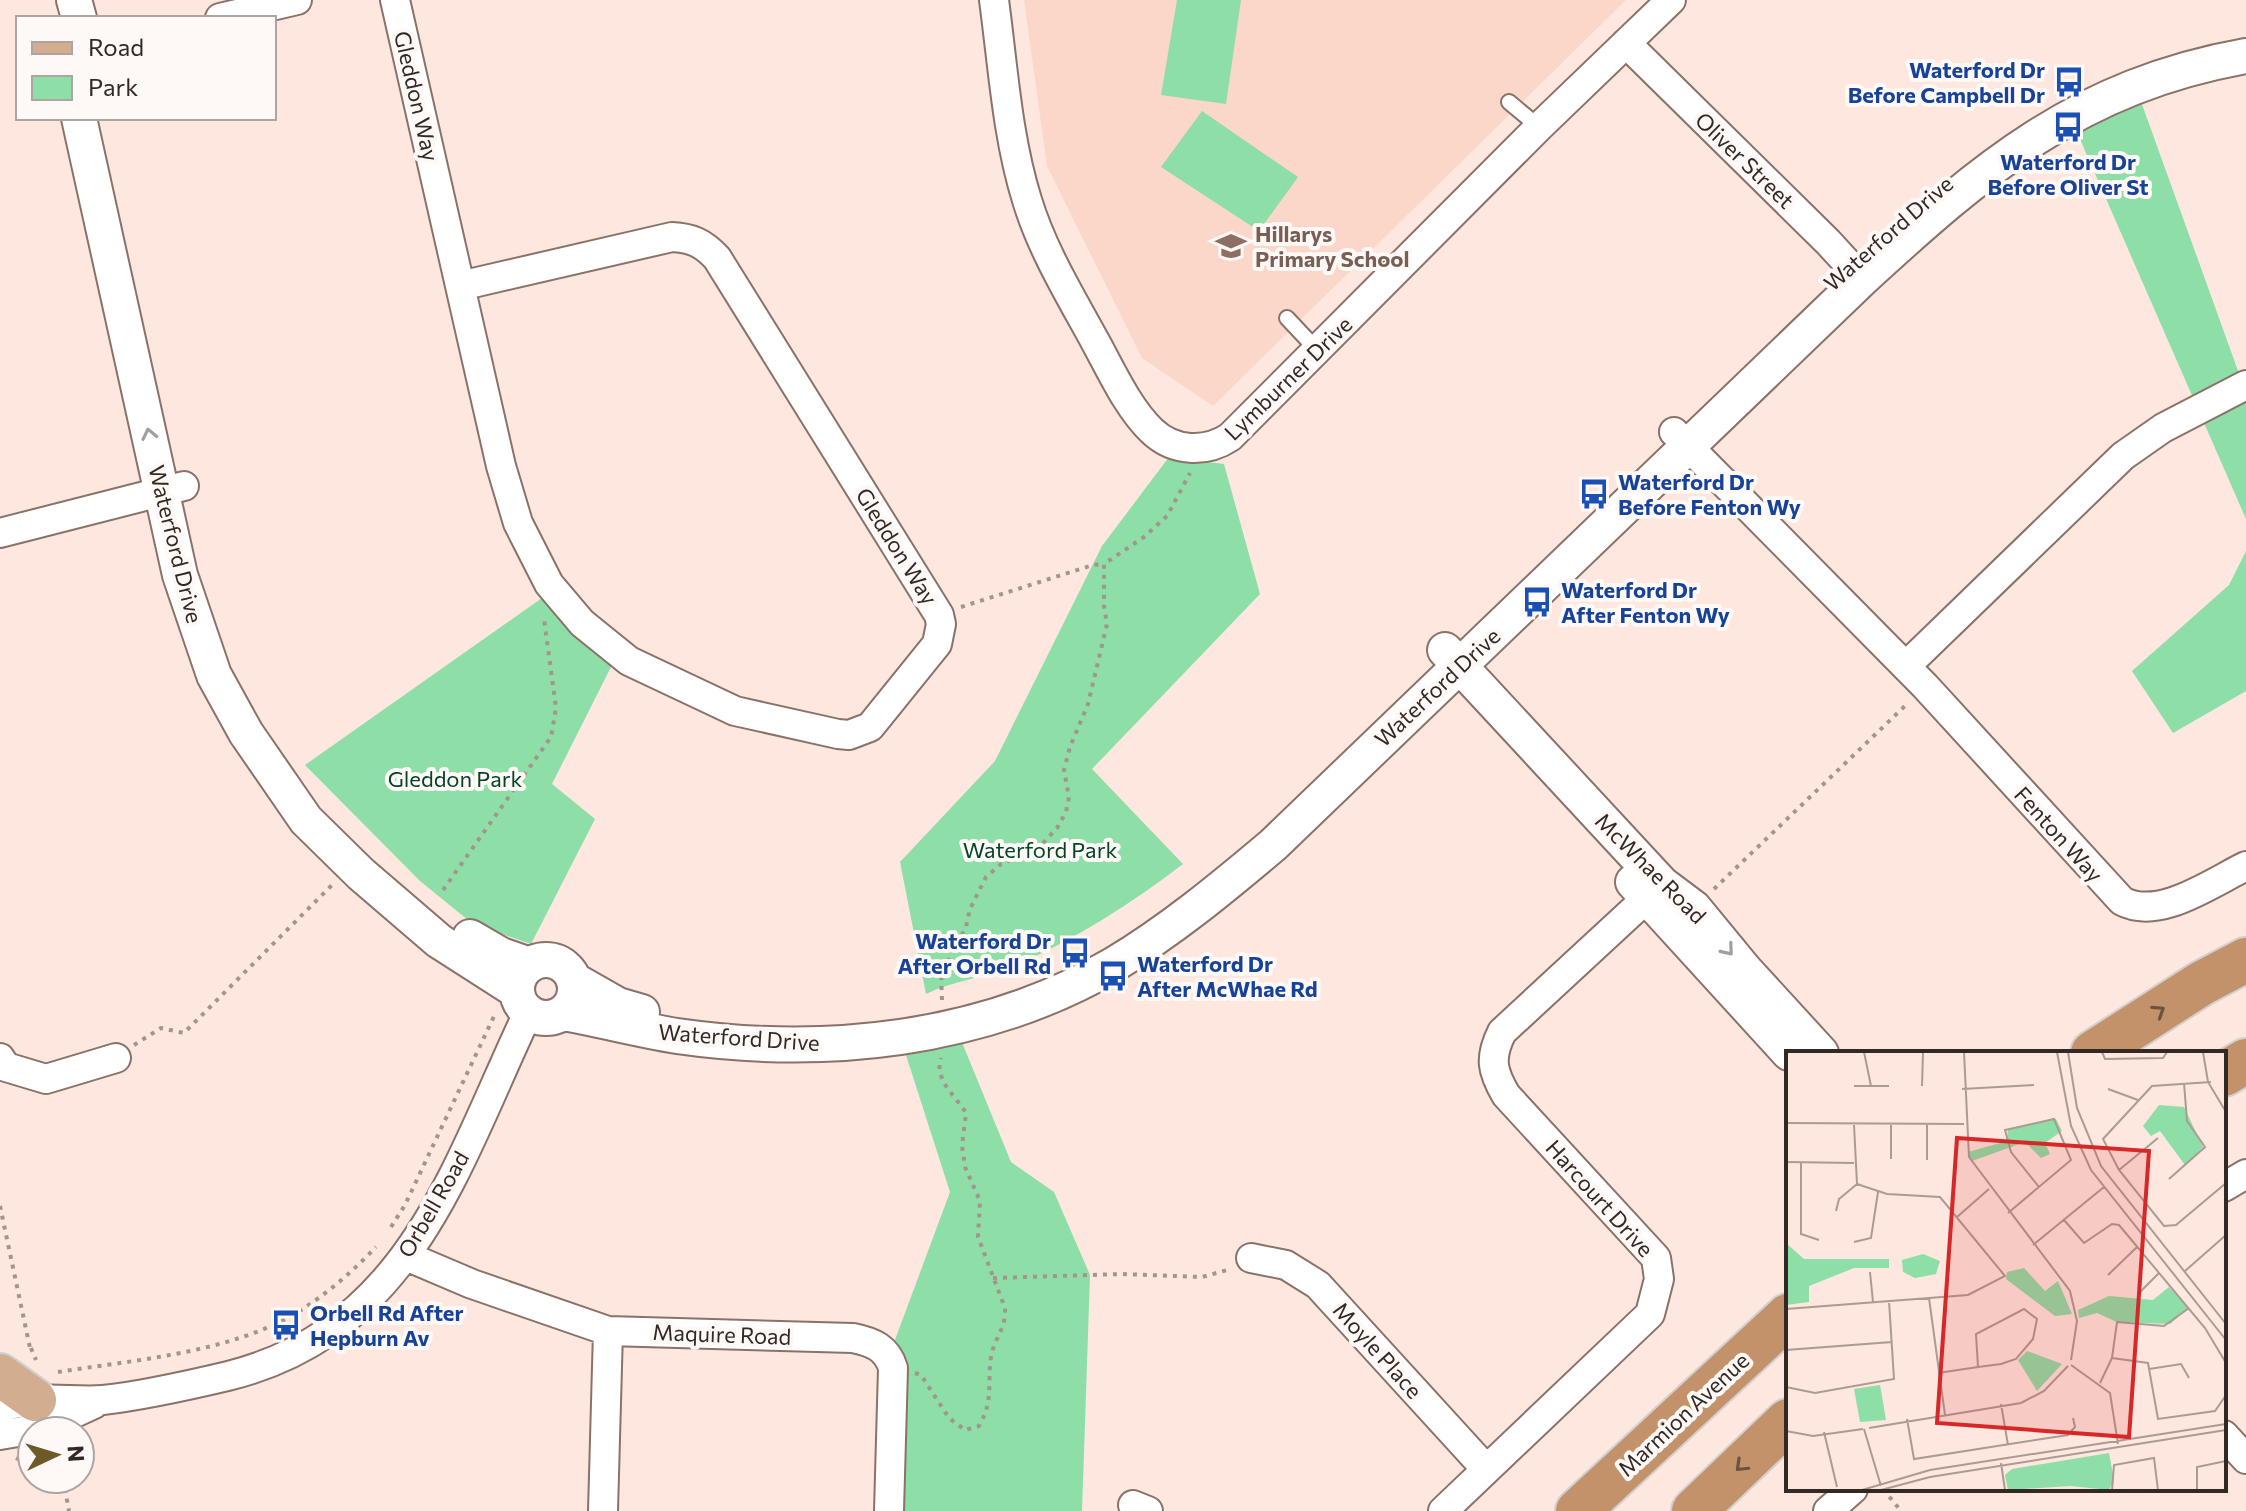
<svg xmlns="http://www.w3.org/2000/svg" width="2246" height="1511" font-family="Commissioner,sans-serif">
<style>
.built{fill:#fad7c9}
.green{fill:#8ddea7}
.lines{fill:none;stroke-linecap:round;stroke-linejoin:round}
.service-casing{stroke:#8a7268;stroke-width:18}
.minor-casing{stroke:#8a7268;stroke-width:32}
.tertiary-casing{stroke:#8a7268;stroke-width:38}
.primary-casing{stroke:#d2d0cf;stroke-width:46}
.trunk-casing{stroke:#d2d0cf;stroke-width:48}
.path{stroke:#a5948d;stroke-width:4;stroke-dasharray:4 6;stroke-linecap:butt}
.service{stroke:#fff;stroke-width:14}
.minor{stroke:#fff;stroke-width:28}
.tertiary{stroke:#fff;stroke-width:34}
.primary{stroke:#d3ad8f;stroke-width:42}
.trunk{stroke:#c4926a;stroke-width:44}
.oneway{stroke:#a39e9c}
.oneway2{stroke:#6c5240}
.labels{text-anchor:middle;dominant-baseline:central;stroke-width:8;stroke-linejoin:round;paint-order:stroke}
.transit-label{font-size:22px;font-weight:bold;fill:#164399;stroke:#fef8f6;text-anchor:start}
.street-label{font-size:22px;fill:#322824;stroke:#fef8f6}
.education-label{font-size:22px;font-weight:bold;fill:#785e54;stroke:#fef8f6;text-anchor:start}
.park-label{font-size:22px;fill:#014522;stroke:#fef8f6}
.inset-road{fill:none;stroke:#ac9b94;stroke-width:2}
.view{fill:#d62828;fill-opacity:0.15;stroke:#d62828;stroke-width:4}
.inset-edge{fill:none;stroke:#322824;stroke-width:4}
</style>
<rect width="100%" height="100%" fill="#fde7de"/>
<!-- built -->
<path class="built" d="M1024 0H1626L1213 406 1142 358 1047 166Z"/>
<!-- green -->
<path class="green" d="M1177 0H1241L1226 104 1161 95Z
M2139 96 2246 393V519L2076 130Z
M1202 111 1298 177 1259 231 1161 167Z
M1169 457 1224 464 1260 594 1092 769 1183 864C1129 905 1076 939 1014 966 985 978 954 980 926 994L900 862 995 761 1102 546Z
M2246 551V691L2173 733 2132 671 2229 585Z
M542 598 575 634 613 663 552 784 595 819 531 944 473 924 420 881 305 765Z
M961 1040 1011 1162 1054 1192 1090 1275 1082 1511H893L889 1356 950 1192 905 1052Z"/>
<g class="lines">
<!-- service casing -->
<g class="service-casing">
<path id="service" d="M1509 102 1539 127
M1287 318 1318 351"/>
</g>
<!-- minor casing -->
<g class="minor-casing">
<path id="minor" d="M395 0 501 466 518 523 549 584 582 623 629 661 735 711 838 734 849 735 870 727 937 644 941 624 939 615 717 258C703 243 692 238 672 237L460 286
M994 0C1003 66 1007 136 1027 200 1042 250 1071 297 1096 343 1112 372 1128 408 1152 431 1174 452 1206 453 1230 437L1539 127 1671 0
M220 18 297 0
M1626 43 1828 242 1862 279
M1674 432 1925 686 2122 901C2159 921 2211 883 2246 866
M0 533 184 486
M1906 666 2123 456 2163 428 2246 385
M0 1058 6 1067 46 1079 116 1058
M2224 1187 2246 1174
M406 1256 472 1284 608 1331 853 1338C873 1342 887 1348 893 1368L889 1511
M1251 1258 1286 1265 1318 1285 1486 1469
M0 1407C12 1405 24 1401 36 1400 58 1398 80 1402 103 1400 141 1396 190 1385 228 1376 412 1330 456 1164 528 1013
M0 1435 42 1428 94 1404
M2224 1435 2246 1459
M1133 1505 1148 1511
M603 1511 608 1331
M1443 1511 1650 1314 1659 1279 1656 1258 1506 1095C1492 1071 1489 1058 1502 1032L1662 884
M1828 1511 1853 1489"/>
</g>
<!-- tertiary casing -->
<g class="tertiary-casing">
<path id="tertiary" d="M74 0 79 18
M79 118 180 575 214 675 246 733 306 820 361 874 439 941 517 991
M1445 650 1662 884 1694 908 1745 970 1821 1053
M1633 882 1789 1053
M470 937 501 955 530 965
M517 989a29 29 0 1 1 58 0a29 29 0 1 1-58 0Z
M574 980 618 1005 642 1012
M564 1013C602 1020 639 1030 677 1036 824 1057 982 1041 1113 965 1170 931 1222 888 1273 845L1862 279C1983 168 2078 86 2246 56"/>
</g>
<!-- primary casing -->
<g class="primary-casing">
<path id="primary" d="M0 1375 35 1400"/>
</g>
<!-- trunk casing -->
<g class="trunk-casing">
<path id="trunk" d="M2093 1053 2202 983 2246 960
M2224 1074 2246 1061
M1578 1511 1788 1316
M1694 1511 1788 1421"/>
</g>
<!-- path -->
<path class="path" d="M961 607 1093 565 1104 564
M1714 889 1907 704
M443 890 551 737 556 708 544 619
M942 1000 941 975 966 927 970 909 986 877 1001 864 1018 857 1044 842 1057 828 1066 812 1069 797 1064 770 1070 747 1088 704 1107 624 1104 606V564L1144 537 1167 516 1190 473
M134 1045 161 1028 184 1033 334 883
M0 1206 30 1348
M391 1227 405 1205 496 1012
M993 1278 1122 1274 1202 1277 1231 1269
M31 1348 36 1360
M58 1372C134 1360 229 1353 296 1313 326 1295 352 1272 376 1247
M915 1373 921 1375 949 1418 965 1430 979 1426C994 1400 987 1385 991 1357 994 1338 1006 1330 1005 1308L978 1237 980 1201 965 1167 962 1146 966 1113C955 1095 934 1080 941 1058
M16 1458 32 1466
M63 1479 69 1511
M1883 1489 1901 1511"/>
<!-- service -->
<use href="#service" class="service"/>
<!-- minor -->
<use href="#minor" class="minor"/>
<!-- tertiary -->
<use href="#tertiary" class="tertiary"/>
<!-- primary -->
<use href="#primary" class="primary"/>
<!-- trunk -->
<use href="#trunk" class="trunk"/>
</g>
<!-- one-way arrows -->
<defs><path id="oneway-chevron" d="M-2-3.5L2.5 0L-2 3.5" fill="none" stroke-width="1.6" stroke-linecap="round" stroke-linejoin="round" transform="scale(2)"/></defs>
<g class="oneway">
<use href="#oneway-chevron" transform="translate(149 434) rotate(-102)"/>
<use href="#oneway-chevron" transform="translate(1728 950) rotate(50)"/>
</g>
<g class="oneway2">
<use href="#oneway-chevron" transform="translate(2159 1011) rotate(-33)"/>
<use href="#oneway-chevron" transform="translate(1741 1466) rotate(136)"/>
</g>
<!-- icons -->
<defs>
<g id="bus-bare" transform="scale(2.4)"><path d="M-5-6H5V4H4V6H2V4H-2V6H-4V4H-5ZM-3.5-4V0h7V-4ZM-3.5 1.2v1.5H-2V1.2ZM2 1.2v1.5H3.5V1.2Z" fill="#1a4fb4" stroke="#fef8f6" stroke-width="2.5" paint-order="stroke"/></g>
<g id="school-bare" transform="scale(2.4)"><path d="M0-5L7-2L0 1L-7-2ZM-4 1L0 2.5L4 1V4Q0 6-4 4Z" fill="#8d6e63" stroke="#fef8f6" stroke-width="2.5" paint-order="stroke"/></g>
</defs>
<g fill-rule="evenodd">
<use href="#bus-bare" x="2069" y="82"/>
<use href="#bus-bare" x="2068" y="127"/>
<use href="#school-bare" x="1231" y="246"/>
<use href="#bus-bare" x="1594" y="494"/>
<use href="#bus-bare" x="1537" y="602"/>
<use href="#bus-bare" x="1075" y="953"/>
<use href="#bus-bare" x="1113" y="976"/>
<use href="#bus-bare" x="286" y="1325"/>
</g>
<g class="labels">
<!-- transit labels -->
<g class="transit-label">
<text x="2045" y="69" text-anchor="end">Waterford Dr<tspan x="2045" dy="25">Before Campbell Dr</tspan></text>
<text x="2068" y="161" text-anchor="middle">Waterford Dr<tspan x="2068" dy="25">Before Oliver St</tspan></text>
<text x="1618" y="481">Waterford Dr<tspan x="1618" dy="25">Before Fenton Wy</tspan></text>
<text x="1561" y="589">Waterford Dr<tspan x="1561" dy="25">After Fenton Wy</tspan></text>
<text x="1051" y="940" text-anchor="end">Waterford Dr<tspan x="1051" dy="25">After Orbell Rd</tspan></text>
<text x="1137" y="963">Waterford Dr<tspan x="1137" dy="25">After McWhae Rd</tspan></text>
<text x="310" y="1312">Orbell Rd After<tspan x="310" dy="25">Hepburn Av</tspan></text>
</g>
<!-- street labels -->
<g class="street-label">
<text transform="translate(417 96) rotate(77)">Gleddon Way</text>
<text transform="translate(1745 160) rotate(44)">Oliver Street</text>
<text transform="translate(1888 233) rotate(-41)">Waterford Drive</text>
<text transform="translate(1288 378) rotate(-44)">Lymburner Drive</text>
<text transform="translate(176 544) rotate(76)">Waterford Drive</text>
<text transform="translate(897 546) rotate(58)">Gleddon Way</text>
<text transform="translate(1437 687) rotate(-43)">Waterford Drive</text>
<text transform="translate(2059 834) rotate(48)">Fenton Way</text>
<text transform="translate(1651 868) rotate(45)">McWhae Road</text>
<text transform="translate(739 1037) rotate(4)">Waterford Drive</text>
<text transform="translate(1600 1198) rotate(48)">Harcourt Drive</text>
<text transform="translate(433 1204) rotate(-60)">Orbell Road</text>
<text transform="translate(722 1334) rotate(2)">Maquire Road</text>
<text transform="translate(1378 1350) rotate(48)">Moyle Place</text>
<text transform="translate(1683 1414) rotate(-43)">Marmion Avenue</text>
</g>
<!-- education labels -->
<g class="education-label">
<text x="1255" y="233">Hillarys<tspan x="1255" dy="25">Primary School</tspan></text>
</g>
<!-- park labels -->
<g class="park-label">
<text x="455" y="778">Gleddon Park</text>
<text x="1040" y="849">Waterford Park</text>
</g>
</g>
<!-- overview -->
<g transform="translate(1786 1051)">
<rect width="440" height="440" fill="#fde7de"/>
<path d="M373 54 398 56 417 96 399 114 374 80 365 85 357 75ZM270 68 276 80 259 92 264 103 255 107 239 91 186 110 182 101 221 90 222 78ZM0 192 18 208H103V217H68L23 235V251L0 254ZM137 203 154 210 150 223 129 227 117 221 116 209ZM238 217 259 240 272 230 286 263 269 265 220 228 221 221ZM383 236 403 257 384 273 331 271 311 262 293 267 292 259 323 245 367 249ZM241 300 276 313 251 340 232 309ZM94 334 100 369 74 371 68 338ZM323 402 328 429 323 439 285 435 222 439 219 424 226 418Z" fill="#8ddea7"/>
<path class="inset-road" d="M78 1 85 35M178 1 183 106 284 240 291 270 285 309M271 1 285 75 305 119 440 289M282 1 291 57 315 115 440 273M316 1 319 8 377 7 381 1M417 1 422 31 440 61M425 31 366 35 317 88 333 119 378 175 390 174 440 132M68 35H103M136 35 137 1M176 38 248 34M322 38 352 49M0 72 178 73M105 73V108M141 73V109M0 111 68 112M15 111V183L33 189M333 119 372 87M383 128 419 96 401 70 398 32M50 160 53 148 71 133M222 162 285 109 268 68 219 79 225 101 253 136M171 166 203 138M278 169 298 192 326 173 333 174 419 277 440 312M68 191 85 187 92 141M247 194 318 136M399 220 440 184M84 221 87 251M322 224 351 196M353 242 373 222M143 247 159 364M0 258 182 244 219 225 154 146 101 143 71 133 68 74M0 299 106 291M326 307 362 312 372 368 429 360 440 344M285 314 324 342 332 393M363 318 395 313 403 327M152 322 192 316 215 313 230 308 247 288 251 268 238 258 190 283 192 316M314 332 326 307 331 271 378 275 403 257M0 336 29 342 108 328 103 250M215 353 222 394M121 368 128 408 282 384 289 376 287 367M83 377 235 352 258 340 282 315M78 378 95 435M0 380 27 385 77 378M38 381 51 436M215 412 219 439M76 439 144 419 440 373M95 439 144 426 440 379M326 439 328 414 368 407 372 439M411 439V416L440 410"/>
<path class="view" d="M171 87 363 100 343 386 151 372Z"/>
<rect width="440" height="440" class="inset-edge"/>
</g>
<!-- legend -->
<rect x="16" y="16" width="260" height="104" fill="#fef8f6" stroke="#aca5a2" stroke-width="2"/>
<rect x="32" y="42" width="40" height="12" fill="#d3ad8f" stroke="#aca5a2" stroke-width="2"/>
<text x="88" y="56" font-size="24" fill="#322824">Road</text>
<rect x="32" y="76" width="40" height="24" fill="#8ddea7" stroke="#aca5a2" stroke-width="2"/>
<text x="88" y="96" font-size="24" fill="#322824">Park</text>
<!-- north arrow -->
<g transform="translate(56 1455) rotate(86)"><circle r="38" fill="#fef8f6" stroke="#aca5a2" stroke-width="2"/>
<path d="M0-6L14 30L0 20L-14 30Z" fill="#6d5a28"/>
<text y="-12" font-size="22" font-weight="bold" text-anchor="middle" fill="#322824">N</text>
</g>
</svg>
